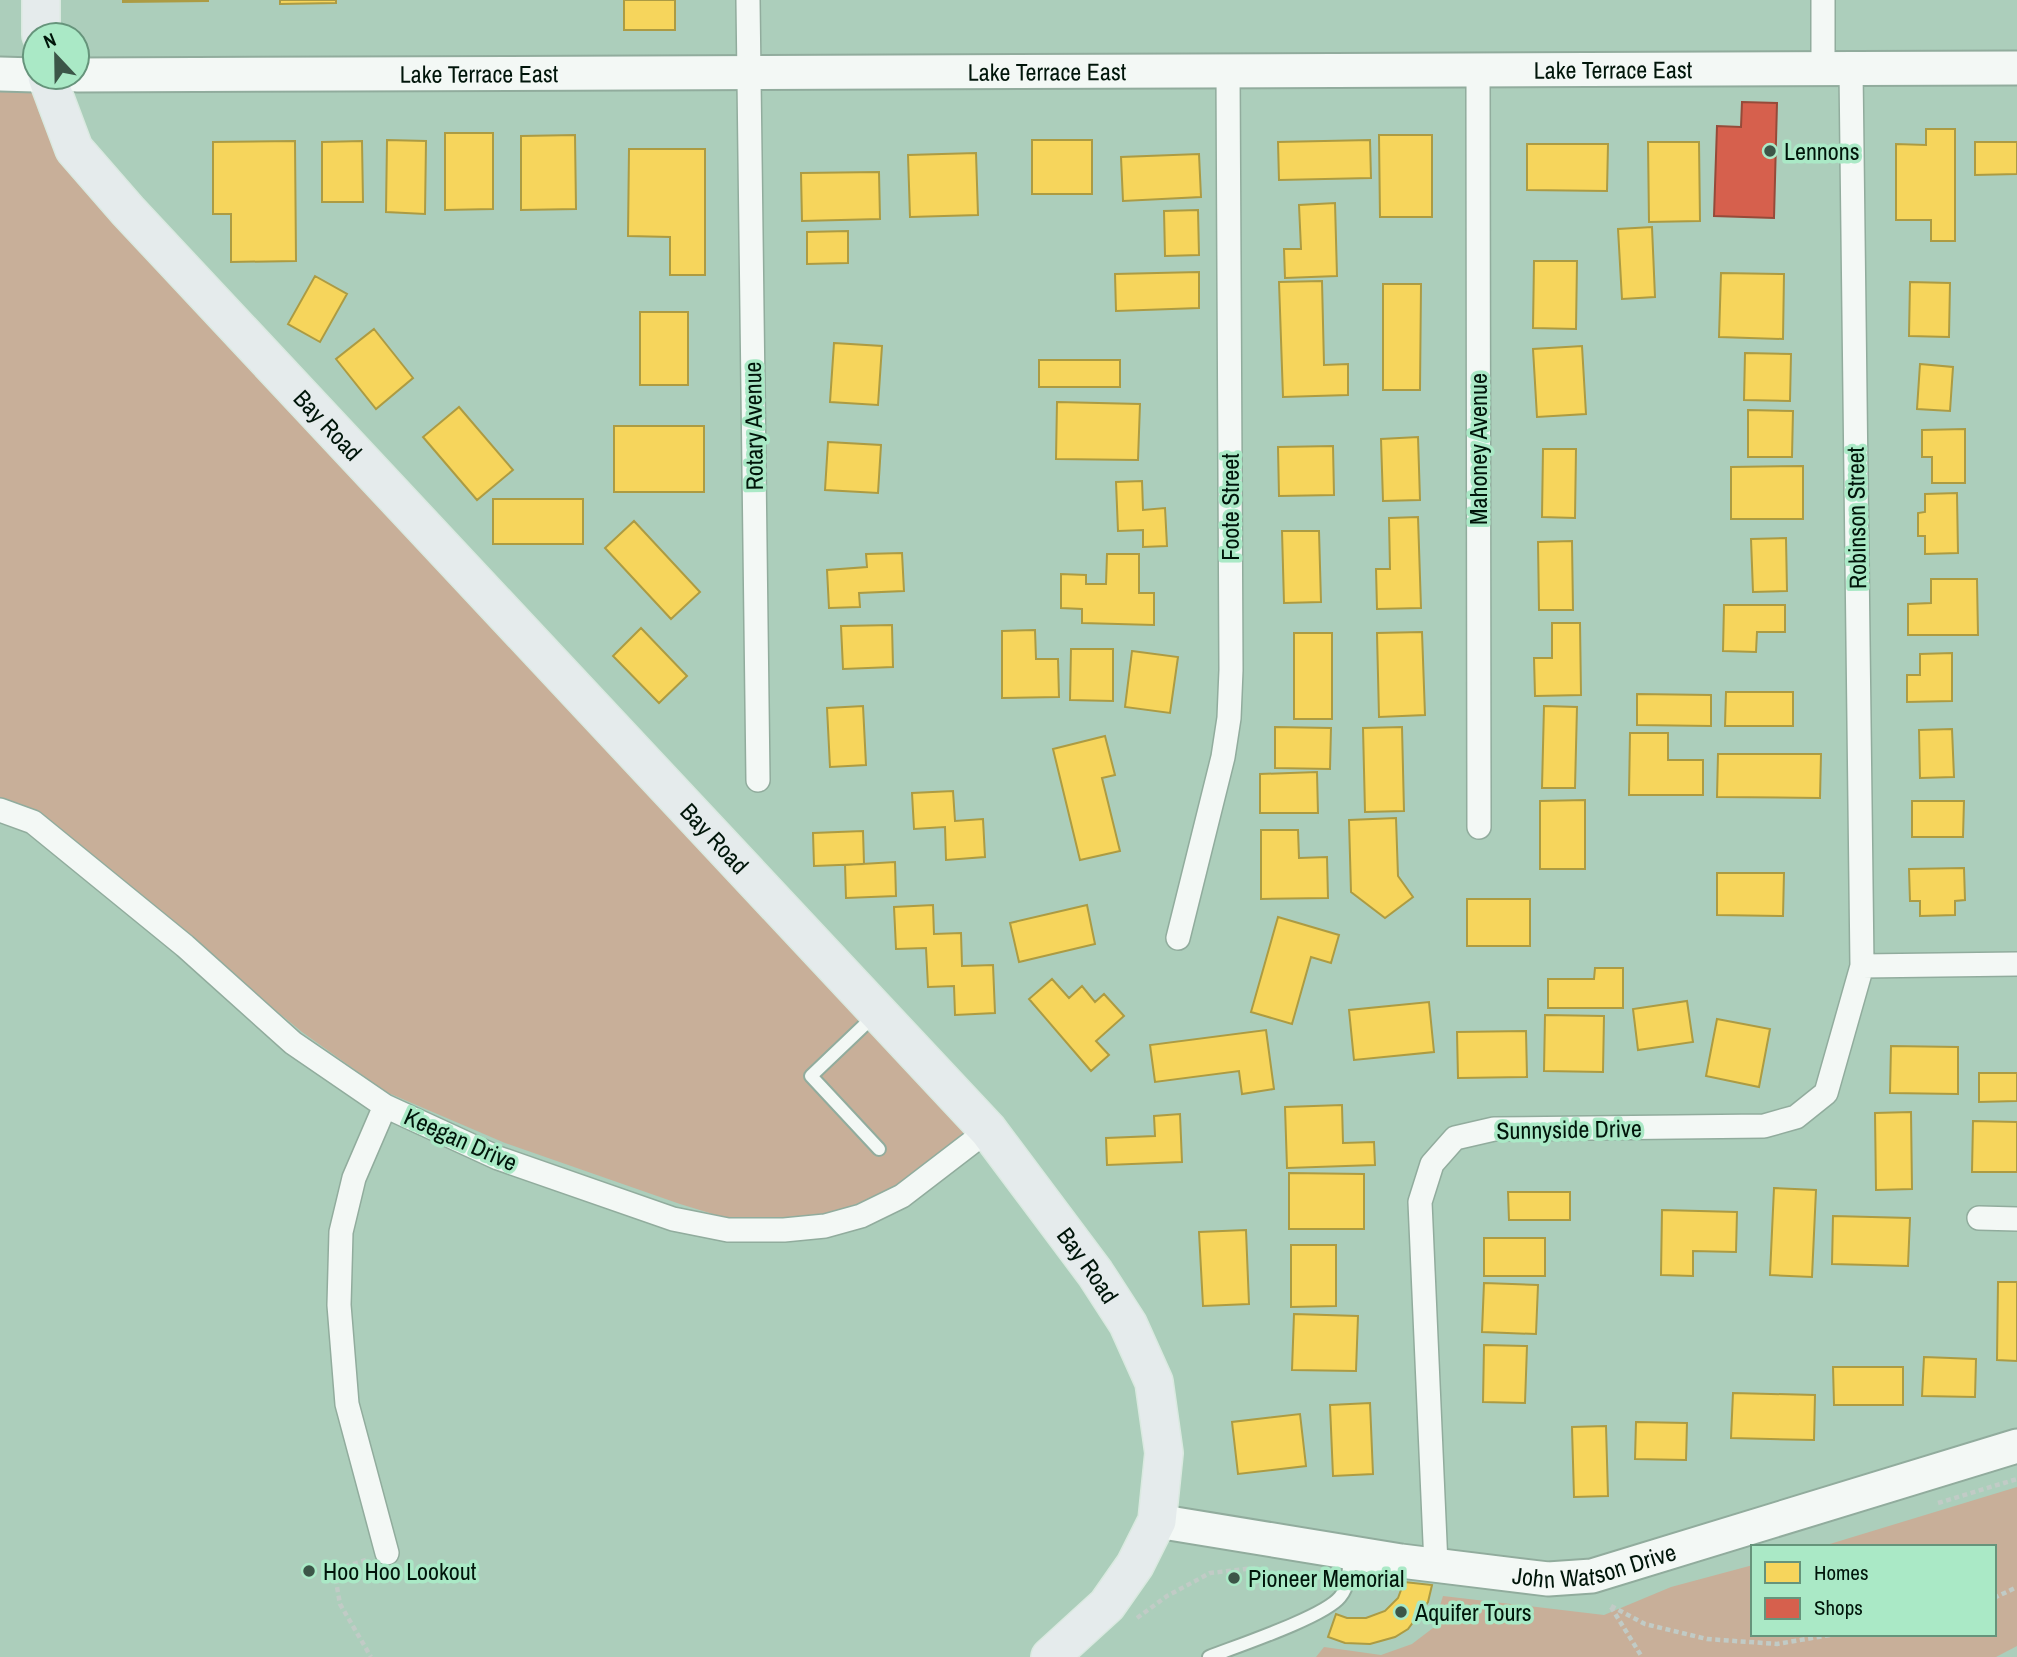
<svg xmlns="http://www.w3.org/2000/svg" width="2017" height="1657" font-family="'Archivo Narrow',sans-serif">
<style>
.green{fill:#c8af99}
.homes{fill:#f6d55c;stroke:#ac9b43;stroke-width:2}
.shops{fill:#d6604d;stroke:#964a39;stroke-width:2}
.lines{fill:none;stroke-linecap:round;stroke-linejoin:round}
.lane-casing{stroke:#91ac9d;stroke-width:16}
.street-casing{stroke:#91ac9d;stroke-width:26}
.secondary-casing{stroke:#91ac9d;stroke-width:37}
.primary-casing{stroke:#dae9e0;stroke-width:40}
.path{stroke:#c1cbc6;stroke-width:4.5;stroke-dasharray:5 3.5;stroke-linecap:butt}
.lane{stroke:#f3f8f5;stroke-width:12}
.street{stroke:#f3f8f5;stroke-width:23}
.secondary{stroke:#f3f8f5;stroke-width:33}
.primary{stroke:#e5ebec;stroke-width:37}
.poi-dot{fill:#3c5648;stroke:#aae9c6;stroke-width:2.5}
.labels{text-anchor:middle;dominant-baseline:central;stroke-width:7;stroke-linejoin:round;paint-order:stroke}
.street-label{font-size:24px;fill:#00150a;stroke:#aae9c6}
.poi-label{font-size:24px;fill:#00150a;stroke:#aae9c6;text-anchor:start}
</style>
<rect width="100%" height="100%" fill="#accebb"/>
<!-- green -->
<path class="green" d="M0 91 34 93 38 110 58 160 968 1132 898 1187 834 1213 784 1219 726 1218 680 1204 505 1143 386 1092 302 1032 35 813 0 798Z
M2017 1487V1646L1996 1657H1316L1324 1647 1381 1655 1412 1644 1433 1628 1443 1596 1604 1615 1671 1587 1753 1565V1634H1994V1547H1820Z"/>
<!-- homes -->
<path class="homes" d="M123 0H208V1L123 2Z
M280 0H336V3L280 4Z
M624 0H675V30H624Z
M1926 129H1955V241H1931V220H1896V144L1926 145Z
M445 133H493V209L445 210Z
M575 135 576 209 521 210V136Z
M1379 135H1432V217H1380Z
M387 140 426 141 425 214 386 212Z
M1032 140H1092V194H1032Z
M1370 140 1371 178 1279 180 1278 142Z
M295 141 296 261 231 262V214H213V142Z
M362 141 363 202H322V142Z
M1648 142H1699L1700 221 1649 222Z
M1975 142H2017V174L1975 175Z
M1527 144H1608L1607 191 1527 190Z
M629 149H705V275H670V237L628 236Z
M976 153 978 215 910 217 908 155Z
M1199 154 1201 197 1123 201 1121 157Z
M879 172 880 219 802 221 801 173Z
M1335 203 1337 276 1285 278 1284 249H1301L1299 205Z
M1198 210 1199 255 1165 256 1164 211Z
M1652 227 1655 297 1622 299 1618 229Z
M848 231V263L807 264V232Z
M1534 261H1577L1576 329 1533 328Z
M1199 272V308L1116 311 1115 274Z
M1721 273 1784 274 1783 339 1719 337Z
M315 276 347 294 320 342 288 324Z
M1322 281 1324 365 1348 364V395L1283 397 1279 282Z
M1910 282 1950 283 1949 337 1909 336Z
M1383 284H1421L1420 390H1383Z
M640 312H688V385H640Z
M374 329 413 378 376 409 336 359Z
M834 343 882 346 878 405 830 402Z
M1582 346 1586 414 1537 417 1533 349Z
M1745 353 1791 354 1790 401 1744 400Z
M1039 360H1120V387H1039Z
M1920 364 1953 367 1950 411 1917 409Z
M1057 402 1140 404 1138 460 1056 459Z
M459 407 513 470 477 500 423 437Z
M1748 410 1793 411 1792 457H1748Z
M614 426H704V492H614Z
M1965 429V483H1932V457H1922V430Z
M1418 437 1420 500 1383 501 1381 439Z
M828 442 881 445 878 493 825 490Z
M1333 446 1334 495 1279 496 1278 447Z
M1543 449H1576L1575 518 1542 517Z
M1803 466V519H1731V467Z
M1142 481 1143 510 1165 508 1167 546 1143 547V530L1118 531 1116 482Z
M1957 493 1958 553 1925 554V536H1918V513L1925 512V494Z
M493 499H583V544H493Z
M1418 517 1421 608 1377 609 1376 569H1390L1389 518Z
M634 521 700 592 671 619 605 548Z
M1282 531H1319L1321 602 1284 603Z
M1786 538 1787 591 1753 592 1751 539Z
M1572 541 1573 610H1539L1538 542Z
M902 553 904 591 859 593 860 607 829 608 827 570 867 567 866 554Z
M1107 554H1139V593H1154V625L1082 623V609L1061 608V574L1086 575V584H1106Z
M1931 579H1977L1978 635H1908V604L1931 603Z
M1724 605H1785V632H1757L1756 652 1723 651Z
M1552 623H1580L1581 695 1535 696 1534 658H1552Z
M892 625 893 667 843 669 841 626Z
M641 628 687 676 659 703 613 656Z
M1035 630 1036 659H1058L1059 697 1002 698V631Z
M1422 632 1425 715 1379 717 1377 633Z
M1294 633H1332V719H1294Z
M1071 649H1113V701L1070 700Z
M1132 651 1178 657 1170 713 1125 707Z
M1952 653V701L1907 702V675H1920V654Z
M1726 692H1793V726H1725Z
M1637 694 1711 695V726L1637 725Z
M863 706 866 765 830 767 827 708Z
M1544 706 1577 707 1575 788H1542Z
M1275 727 1331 728 1330 769 1275 768Z
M1402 727 1404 811 1365 812 1363 728Z
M1952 729 1954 777 1920 778 1919 730Z
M1630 733H1668V760H1703V795H1629Z
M1105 736 1115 775 1102 778 1120 851 1080 860 1053 749Z
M1718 754H1821L1820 798 1717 797Z
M1317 772 1318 813H1260V774Z
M953 791 955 821 983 819 985 857 946 860 945 827 914 829 912 793Z
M1585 800V869H1540V801Z
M1912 801H1964L1963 837H1912Z
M1396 818 1398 876 1413 897 1385 918 1351 892 1349 820Z
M1261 830H1298L1299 858 1327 857 1328 898 1261 899Z
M863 831 864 864 814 866 813 833Z
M895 862 896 896 846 898 845 865Z
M1964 868 1965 900 1955 901V915L1920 916V901H1910L1909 869Z
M1717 873H1784L1783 916 1717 915Z
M1467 899H1530V946H1467Z
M933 905 934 934 961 933 962 966 993 965 995 1013 955 1015 954 986 928 987 926 948 896 949 894 907Z
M1087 905 1095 944 1019 962 1010 923Z
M1278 917 1339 935 1331 963 1311 957 1292 1024 1251 1012Z
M1595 968H1623V1008H1548V979H1594Z
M1052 979 1069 998 1082 986 1095 1002 1104 994 1124 1016 1096 1041 1109 1055 1091 1071 1029 999Z
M1687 1001 1693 1042 1638 1050 1633 1009Z
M1429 1002 1434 1052 1354 1060 1349 1010Z
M1545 1015 1604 1016 1603 1072 1544 1071Z
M1717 1019 1770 1029 1759 1087 1706 1076Z
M1266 1030 1274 1089 1242 1094 1239 1071 1155 1082 1150 1045Z
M1526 1031 1527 1077 1458 1078 1457 1032Z
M1891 1046 1958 1047V1094L1890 1093Z
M1979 1073H2017V1101L1979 1102Z
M1342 1105 1343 1143 1374 1142 1375 1165 1287 1168 1285 1107Z
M1911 1112 1912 1189 1876 1190 1875 1113Z
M1180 1114 1182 1162 1107 1165 1106 1138 1155 1136 1154 1116Z
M1973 1121 2017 1122V1172H1972Z
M1289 1173 1364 1174V1229H1289Z
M1774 1188 1816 1190 1812 1277 1770 1275Z
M1508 1192H1570V1220H1509Z
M1662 1210 1737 1212 1736 1252 1693 1251V1276L1661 1275Z
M1833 1216 1910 1218 1908 1266 1832 1264Z
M1246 1230 1249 1304 1203 1306 1199 1232Z
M1484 1238H1545V1276H1484Z
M1291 1245H1336V1306L1291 1307Z
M1998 1282H2017V1361L1997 1360Z
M1484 1283 1538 1285 1536 1334 1482 1332Z
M1294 1314 1358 1316 1356 1371 1292 1370Z
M1484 1345 1527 1346 1525 1403 1483 1402Z
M1924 1357 1976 1359 1975 1397 1922 1396Z
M1833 1367H1903V1405H1834Z
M1733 1393 1815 1395 1814 1440 1731 1438Z
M1370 1403 1373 1474 1333 1476 1330 1405Z
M1300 1414 1306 1466 1238 1474 1232 1422Z
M1636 1422 1687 1423 1686 1460 1635 1459Z
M1606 1426 1608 1496 1574 1497 1572 1427Z
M1404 1582 1432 1585 1428 1602 1408 1629 1395 1637 1370 1644 1345 1643 1328 1637 1336 1614 1347 1618H1366L1385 1611 1398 1598Z"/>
<!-- shops -->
<path class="shops" d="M1742 102 1777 103 1774 218 1714 216 1717 126 1741 127Z"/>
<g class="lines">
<!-- lane casing -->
<g class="lane-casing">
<path id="lane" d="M875 1015 811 1076 879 1149
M1209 1657C1237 1646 1324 1617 1340 1597 1350 1585 1349 1569 1349 1554"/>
</g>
<!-- street casing -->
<g class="street-casing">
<path id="street" d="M748 0 758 780
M1823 70V0
M1851 70 1862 966
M1478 71 1479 827
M0 810 33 822 185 946 293 1043 385 1106 498 1158 673 1219 728 1230H784L825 1226 861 1216 902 1196 988 1130
M1178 938 1223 757 1229 718 1231 670 1228 71
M385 1106 354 1178 341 1232 339 1305 347 1404 387 1553
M1979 1218 2017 1219
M1436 1565 1420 1202 1432 1164 1455 1138 1494 1129 1764 1126 1796 1117 1826 1093 1862 966 2017 964"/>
</g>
<!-- secondary casing -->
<g class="secondary-casing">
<g id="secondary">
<path d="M0 74 35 75"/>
<path id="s1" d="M77 75 2017 68"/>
<path id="s2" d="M1157 1521 1401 1561 1548 1579 1592 1576 2017 1446"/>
</g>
</g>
<!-- primary casing -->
<g class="primary-casing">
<g id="primary">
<path d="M41 0V35"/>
<path id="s3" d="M47 77 74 149 128 211 988 1130 1095 1273 1128 1324 1154 1382 1164 1453 1157 1521 1135 1565 1107 1605 1050 1657"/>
</g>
</g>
<!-- path -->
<path class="path" d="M1938 1503 2017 1479
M366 1560 334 1570 340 1604 371 1657
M1994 1598 2017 1587
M1611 1606 1645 1624 1707 1639 1777 1644 1836 1634
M1611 1607 1642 1657
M1137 1618 1167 1596 1210 1573 1255 1568"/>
<!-- lane -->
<use href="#lane" class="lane"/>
<!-- street -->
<use href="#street" class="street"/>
<!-- secondary -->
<use href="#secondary" class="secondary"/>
<!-- primary -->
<use href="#primary" class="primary"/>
</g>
<!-- markers -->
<g class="poi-dot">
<circle cx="1770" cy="151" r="7"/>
<circle cx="309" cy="1571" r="7"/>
<circle cx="1234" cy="1578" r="7"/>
<circle cx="1401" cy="1612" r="7"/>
</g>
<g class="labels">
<!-- street labels -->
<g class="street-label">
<text stroke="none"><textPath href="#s1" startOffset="970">Lake Terrace East</textPath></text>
<text stroke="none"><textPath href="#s1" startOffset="1536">Lake Terrace East</textPath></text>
<text stroke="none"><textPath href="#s1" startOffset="402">Lake Terrace East</textPath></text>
<text stroke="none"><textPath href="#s3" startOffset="452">Bay Road</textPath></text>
<text transform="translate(753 426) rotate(-91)">Rotary Avenue</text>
<text transform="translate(1478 449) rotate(-90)">Mahoney Avenue</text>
<text transform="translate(1230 507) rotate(-90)">Foote Street</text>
<text transform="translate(1856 518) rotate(-91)">Robinson Street</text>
<text stroke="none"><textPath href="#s3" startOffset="1018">Bay Road</textPath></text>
<text transform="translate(1569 1129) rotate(-1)">Sunnyside Drive</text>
<text transform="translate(461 1139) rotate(24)">Keegan Drive</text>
<text stroke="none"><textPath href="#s3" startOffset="1586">Bay Road</textPath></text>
<text stroke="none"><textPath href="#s2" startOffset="443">John Watson Drive</textPath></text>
</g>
<!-- poi labels -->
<g class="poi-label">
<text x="1784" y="151">Lennons</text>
<text x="323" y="1571">Hoo Hoo Lookout</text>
<text x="1248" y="1578">Pioneer Memorial</text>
<text x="1415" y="1612">Aquifer Tours</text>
</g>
</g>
<!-- legend -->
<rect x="1751" y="1545" width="245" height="91" fill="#aae9c6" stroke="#66947b" stroke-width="2"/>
<rect x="1765" y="1562" width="35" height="21" fill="#f6d55c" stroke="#66947b" stroke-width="2"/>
<text x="1814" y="1580" font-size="21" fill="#00150a">Homes</text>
<rect x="1765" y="1598" width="35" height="21" fill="#d6604d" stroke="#66947b" stroke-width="2"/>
<text x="1814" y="1615" font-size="21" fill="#00150a">Shops</text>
<!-- north arrow -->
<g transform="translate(56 56) rotate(338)"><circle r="33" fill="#aae9c6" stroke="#66947b" stroke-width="2"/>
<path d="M0-5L12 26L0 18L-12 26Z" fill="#3c5648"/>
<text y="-10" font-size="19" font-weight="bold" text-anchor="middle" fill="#00150a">N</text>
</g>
</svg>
